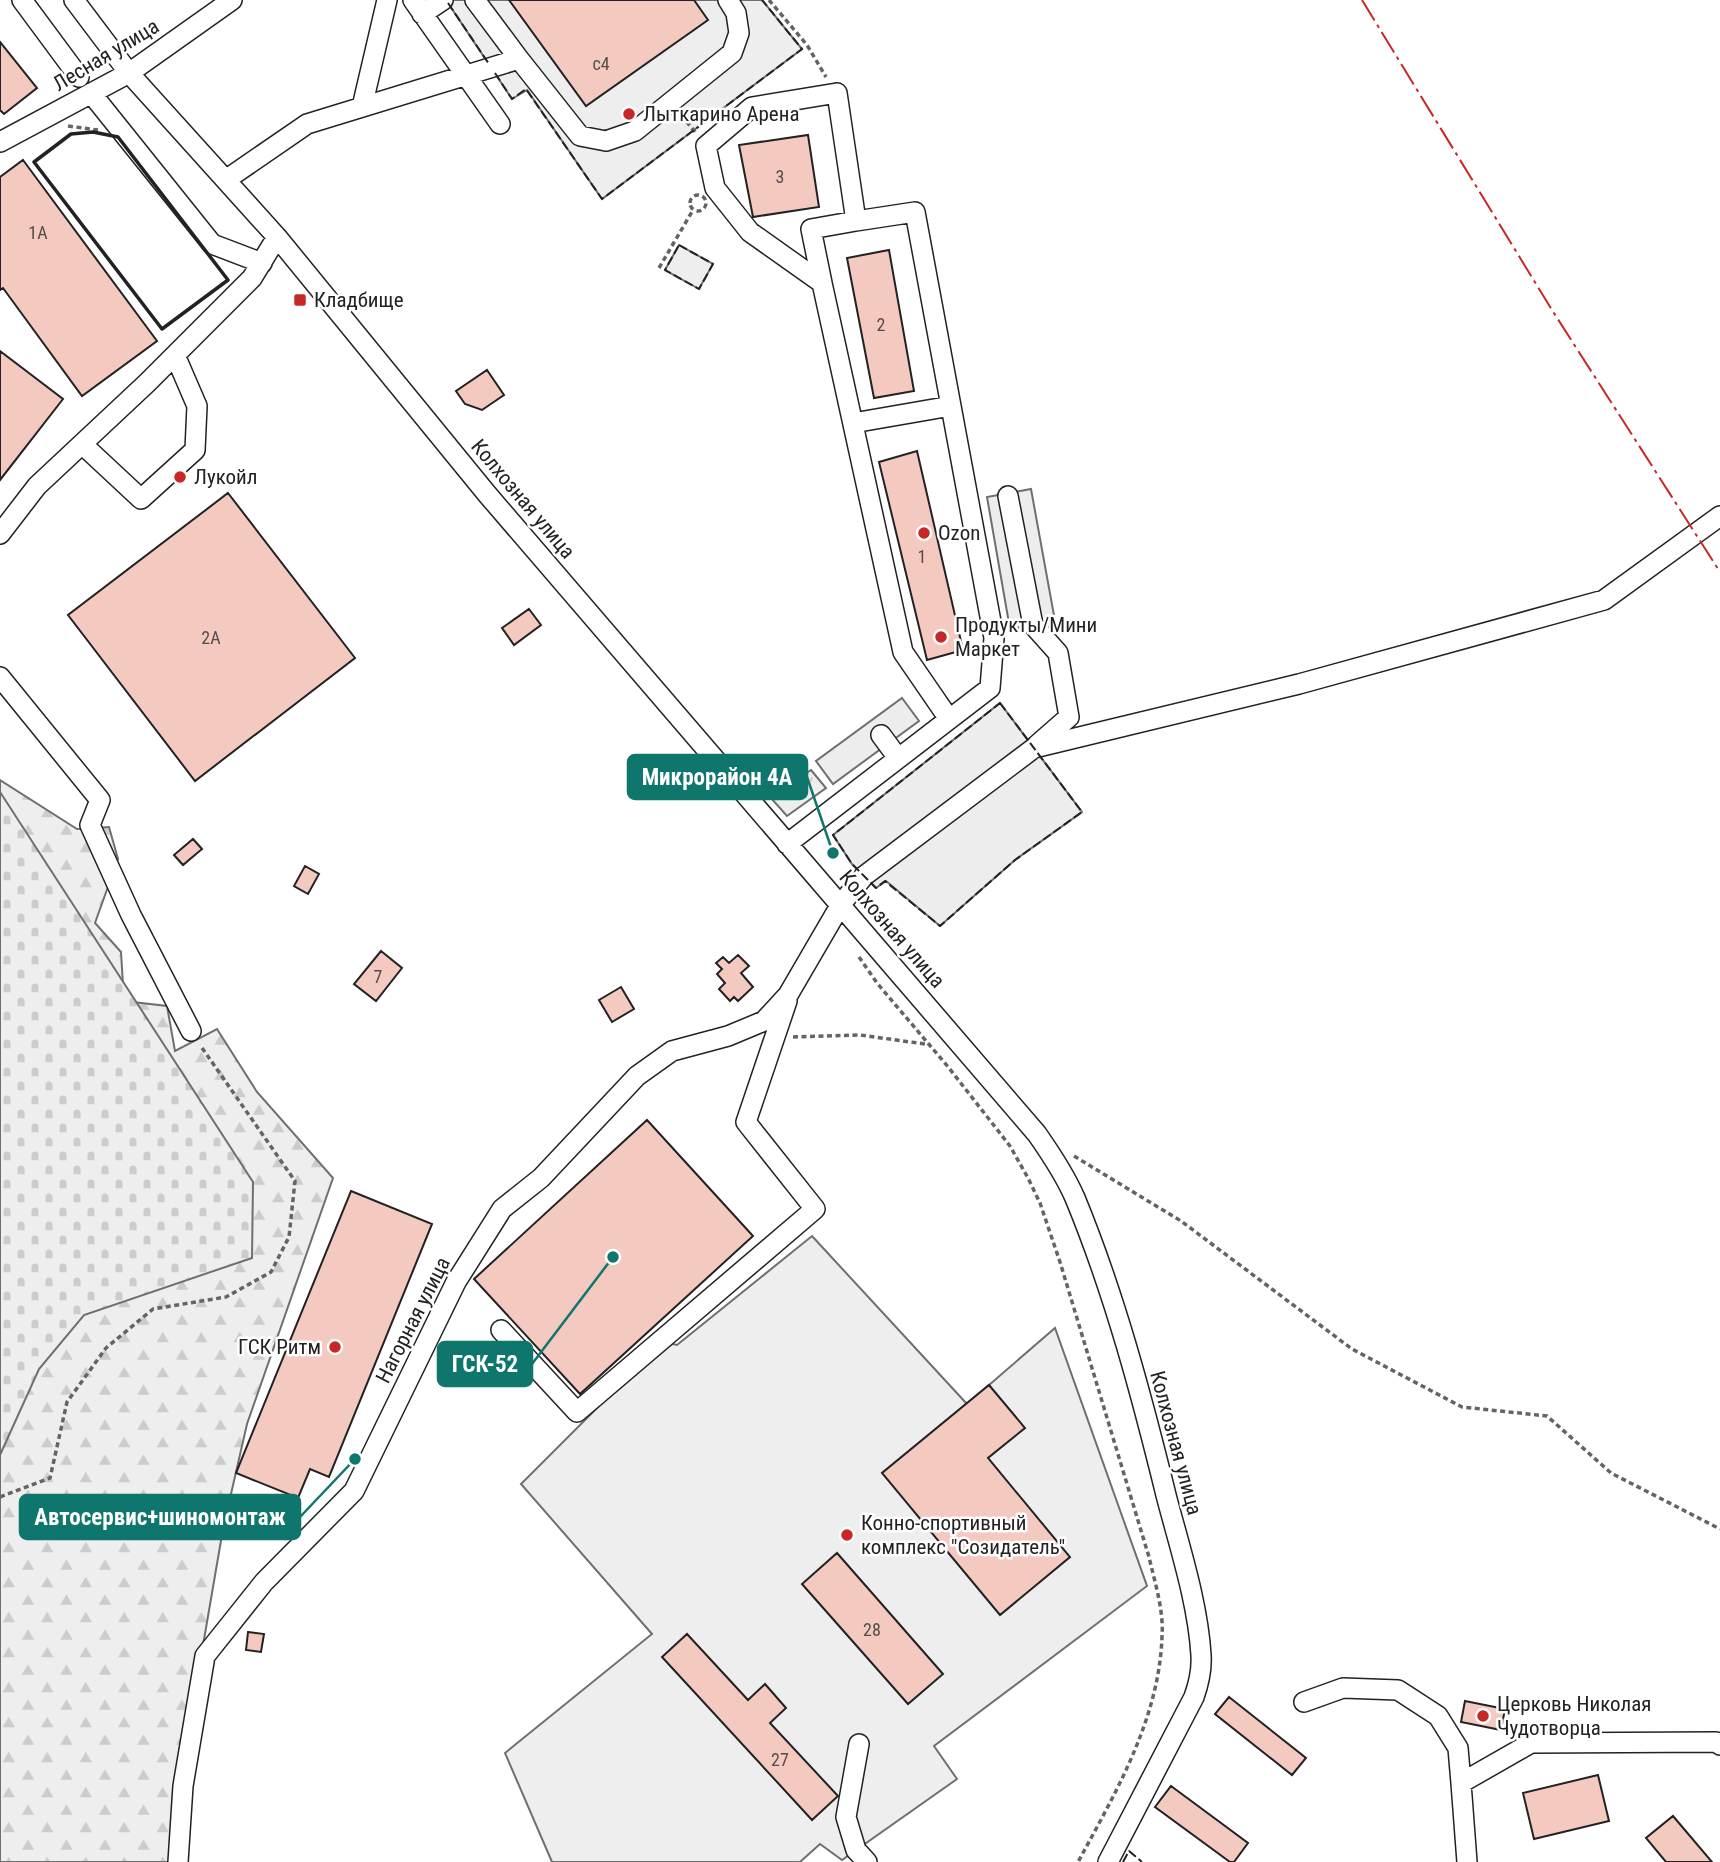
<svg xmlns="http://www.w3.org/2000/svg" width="1720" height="1862" font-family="'Roboto Condensed',sans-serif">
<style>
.grass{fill:url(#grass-tufts);stroke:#6f6f6f;stroke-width:2}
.forest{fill:url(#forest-firs);stroke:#6f6f6f;stroke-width:2}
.cemetery{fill:url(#cemetery-stones);stroke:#6f6f6f;stroke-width:2}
.park{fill:#eee;stroke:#6f6f6f;stroke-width:2}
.parking{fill:#ededed;stroke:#6f6f6f;stroke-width:2}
.building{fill:#f3c9c0;stroke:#222;stroke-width:2}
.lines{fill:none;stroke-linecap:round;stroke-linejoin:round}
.minor-casing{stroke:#222;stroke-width:22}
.path{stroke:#646464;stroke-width:3.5;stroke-dasharray:5 3.5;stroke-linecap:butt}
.minor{stroke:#fff;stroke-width:19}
.fence{stroke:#222;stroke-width:2;stroke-dasharray:9 3.5;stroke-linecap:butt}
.wall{stroke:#222;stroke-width:3.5}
.power{stroke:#c62828;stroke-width:2;stroke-dasharray:24 5 3.5 5;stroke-linecap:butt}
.poi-dot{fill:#c62828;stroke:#fff;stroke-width:2.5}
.labels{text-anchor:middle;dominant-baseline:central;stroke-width:5;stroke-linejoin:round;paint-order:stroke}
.number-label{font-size:18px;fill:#564c4a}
.street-label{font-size:21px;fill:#222;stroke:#fff}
.poi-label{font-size:21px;fill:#222;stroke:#fff;text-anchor:start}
.leader{fill:none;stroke:#0f766e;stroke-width:2.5}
.callout-dot{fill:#0f766e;stroke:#fff;stroke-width:2.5}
.callout{fill:#0f766e;stroke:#0f766e;stroke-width:2.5}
.callout-label{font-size:23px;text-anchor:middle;font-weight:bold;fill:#fff}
</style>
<defs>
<pattern id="grass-tufts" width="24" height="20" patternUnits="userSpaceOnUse" patternTransform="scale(1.75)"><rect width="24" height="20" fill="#eee"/><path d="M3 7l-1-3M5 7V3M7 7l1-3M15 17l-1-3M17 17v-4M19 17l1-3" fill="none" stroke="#ccc"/></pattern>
<pattern id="forest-firs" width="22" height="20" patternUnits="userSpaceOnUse" patternTransform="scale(1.75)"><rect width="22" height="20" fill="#eee"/><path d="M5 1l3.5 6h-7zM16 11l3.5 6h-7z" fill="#ccc"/></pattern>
<pattern id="cemetery-stones" width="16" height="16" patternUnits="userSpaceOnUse" patternTransform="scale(1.75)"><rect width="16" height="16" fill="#eee"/><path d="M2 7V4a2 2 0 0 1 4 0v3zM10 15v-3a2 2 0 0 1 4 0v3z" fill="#ccc"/></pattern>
</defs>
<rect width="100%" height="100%" fill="#fff"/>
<!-- grass -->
<path class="grass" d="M811 770 826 788 787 816 770 797Z"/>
<!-- forest -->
<path class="forest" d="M0 780 77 829 109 827 118 859 95 923 121 952 124 1001 167 1006 175 1051 217 1029 257 1092 333 1178 247 1424 223 1529 174 1814 170 1862H0Z"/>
<!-- cemetery -->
<path class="cemetery" d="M0 792 253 1182 252 1258 84 1315 39 1369 0 1455Z"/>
<!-- park -->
<path class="park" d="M446 0H762L802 49 602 199 527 90 512 99Z
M679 245 713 264 699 289 665 270Z
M812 1236 967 1404 1055 1328 1147 1586 934 1746 957 1779 842 1860 820 1844 800 1862H552L505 1753 652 1634 521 1484 663 1342 677 1345Z"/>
<!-- parking -->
<path class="parking" d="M1031 489 1055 621 1010 629 987 497Z
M902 698 919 721 833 784 816 761Z
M1000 703 1082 812 1015 860 940 926 886 881 876 888 852 864 833 835Z"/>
<!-- building -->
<path class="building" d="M509 0H694L708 20 586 106Z
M0 42 37 88 4 114 0 110Z
M808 135 819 207 753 217 739 145Z
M23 160 157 341 82 396 3 288 0 290V177Z
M889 250 914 391 874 398 847 258Z
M0 351 63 399 0 480Z
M487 370 504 395 482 410 465 404 456 391Z
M917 451 963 650 927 660 879 462Z
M228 493 355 658 195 781 68 615Z
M529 609 541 625 514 645 502 628Z
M193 839 202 849 183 865 174 855Z
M305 866 319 874 308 894 294 886Z
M381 951 402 968 376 1001 354 984Z
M738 955 749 966 741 973 753 987 738 1001 734 997 730 1001 719 989 725 983 717 974 722 969 716 963 723 957 729 963Z
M621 987 634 1009 612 1022 599 1000Z
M647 1120 753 1236 580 1394 474 1279Z
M351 1191 432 1224 329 1477 310 1469 298 1498 236 1473Z
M989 1385 1025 1428 988 1458 1070 1557 1000 1615 882 1473Z
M837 1553 943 1674 908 1704 802 1584Z
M248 1632 264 1634 261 1652 246 1650Z
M687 1634 748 1700 765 1684 786 1708 770 1723 838 1796 812 1820 662 1657Z
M1229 1697 1306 1758 1292 1775 1215 1714Z
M1465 1701 1505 1709 1501 1730 1461 1722Z
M1598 1775 1609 1821 1534 1839 1523 1793Z
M1171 1786 1248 1843 1234 1862H1230L1155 1807Z
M1673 1816 1712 1862H1666L1646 1838Z"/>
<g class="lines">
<!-- minor casing -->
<g class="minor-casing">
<path id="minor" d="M22 0 79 77
M74 0 129 73 277 237 487 494 1037 1134C1051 1154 1065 1175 1075 1198 1115 1295 1142 1397 1167 1499 1180 1548 1198 1604 1201 1655 1202 1670 1199 1683 1194 1697L1108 1862
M413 0 500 124
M422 14 443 0
M519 59 580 136 606 141 635 131 732 53 739 33 736 13 728 0
M91 93 212 244 262 263
M362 107 387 0
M0 142 129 73 232 0
M227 179 307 124 519 59 475 0
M822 283 811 229 856 221
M853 423 951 406
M82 444 141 499 195 450 197 406 175 355
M1008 496 1033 625 1058 653 1069 717 1037 745
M0 534 37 486 147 383 252 278 277 237
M0 677 100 800 90 825 131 915 191 1031
M881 735 898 758
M787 844 990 688 994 638 915 212 856 221 837 93 752 107 706 146 715 188 750 232 822 283 903 652 949 719
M501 1330 577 1412 815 1209 746 1122 787 1001
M1304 1702 1343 1688 1398 1690 1438 1716 1458 1748 1461 1783
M859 1744 846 1817 856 1850 867 1862
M178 1862 183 1786 205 1656 264 1582 354 1491 456 1282 502 1209 541 1178 637 1076 672 1051 728 1036 764 1021 788 995 841 904 864 876 1034 748 1299 684 1604 600 1720 516
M1467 1862 1461 1783 1531 1743 1716 1742 1720 1745"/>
</g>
<!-- path -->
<path class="path" d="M769 0 807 45 826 77
M681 115 696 133
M68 126 98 130
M690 203a8 8 0 1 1 16 0a8 8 0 1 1-16 0Z
M659 268 693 210
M859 957 877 983 949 1068 1010 1146 1028 1178 1040 1203 1060 1262 1149 1557C1155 1583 1164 1611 1162 1637 1159 1719 1116 1792 1078 1862
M793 1037 860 1035 925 1044
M1074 1156 1181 1221 1352 1349 1462 1407 1547 1416 1611 1473 1720 1529
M0 1497 50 1478 67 1402 106 1348 153 1309 226 1297 271 1272 289 1237 295 1181 200 1045"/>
<!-- minor -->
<use href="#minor" class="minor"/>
<!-- fence -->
<path class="fence" d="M448 3 489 64
M495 73 512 99 526 89 602 199 802 49 762 0
M679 245 713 264 699 289 665 270Z
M1000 703 1082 812 1015 860 940 926 885 881 876 888 852 864 833 835Z
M1123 1862 1129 1851 1142 1862"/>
<!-- wall -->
<path class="wall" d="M93 132 118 137 228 280 162 329 34 162 71 134Z"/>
<!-- power -->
<path class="power" d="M1362 0 1552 310 1720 572"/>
</g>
<!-- markers -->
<g class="poi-dot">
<circle cx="629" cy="114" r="7"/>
<rect x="293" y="293" width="14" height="14" rx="3.5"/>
<circle cx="180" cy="477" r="7"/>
<circle cx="924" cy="533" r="7"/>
<circle cx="941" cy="637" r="7"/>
<circle cx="335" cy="1347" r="7"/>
<circle cx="847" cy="1535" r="7"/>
<circle cx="1483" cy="1716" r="7"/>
</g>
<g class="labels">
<!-- number labels -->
<g class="number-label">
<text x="601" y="63">с4</text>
<text x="780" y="176">3</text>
<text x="38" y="232">1А</text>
<text x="881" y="324">2</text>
<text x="922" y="556">1</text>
<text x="211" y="637">2А</text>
<text x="378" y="976">7</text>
<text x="872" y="1629">28</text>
<text x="780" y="1759">27</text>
</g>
<!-- street labels -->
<g class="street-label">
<text transform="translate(106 55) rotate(-31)">Лесная улица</text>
<text transform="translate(523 499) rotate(50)">Колхозная улица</text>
<text transform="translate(892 929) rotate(49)">Колхозная улица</text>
<text transform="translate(413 1320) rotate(-63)">Нагорная улица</text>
<text transform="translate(1176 1443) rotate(75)">Колхозная улица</text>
</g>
<!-- poi labels -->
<g class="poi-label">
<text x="643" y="114">Лыткарино Арена</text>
<text x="314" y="300">Кладбище</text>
<text x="194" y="477">Лукойл</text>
<text x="938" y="533">Ozon</text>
<text x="955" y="625">Продукты/Мини<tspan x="955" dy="24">Маркет</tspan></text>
<text x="321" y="1347" text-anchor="end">ГСК Ритм</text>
<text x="861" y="1523">Конно-спортивный<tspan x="861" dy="24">комплекс "Созидатель"</tspan></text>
<text x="1497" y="1704">Церковь Николая<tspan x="1497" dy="24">Чудотворца</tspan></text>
</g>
</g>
<!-- callouts -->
<path class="leader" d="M833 853L807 777M613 1257L532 1364M355 1459L300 1517"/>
<g class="callout-dot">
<circle cx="833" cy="853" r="7"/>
<circle cx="613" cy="1257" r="7"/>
<circle cx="355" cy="1459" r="7"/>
</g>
<g class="callout">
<rect x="628" y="755" width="179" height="44" rx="7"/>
<rect x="438" y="1342" width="94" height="44" rx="7"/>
<rect x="20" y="1495" width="280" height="44" rx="7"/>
</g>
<g class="callout-label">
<text x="717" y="785">Микрорайон 4А</text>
<text x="485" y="1372">ГСК-52</text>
<text x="160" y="1525">Автосервис+шиномонтаж</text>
</g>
</svg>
